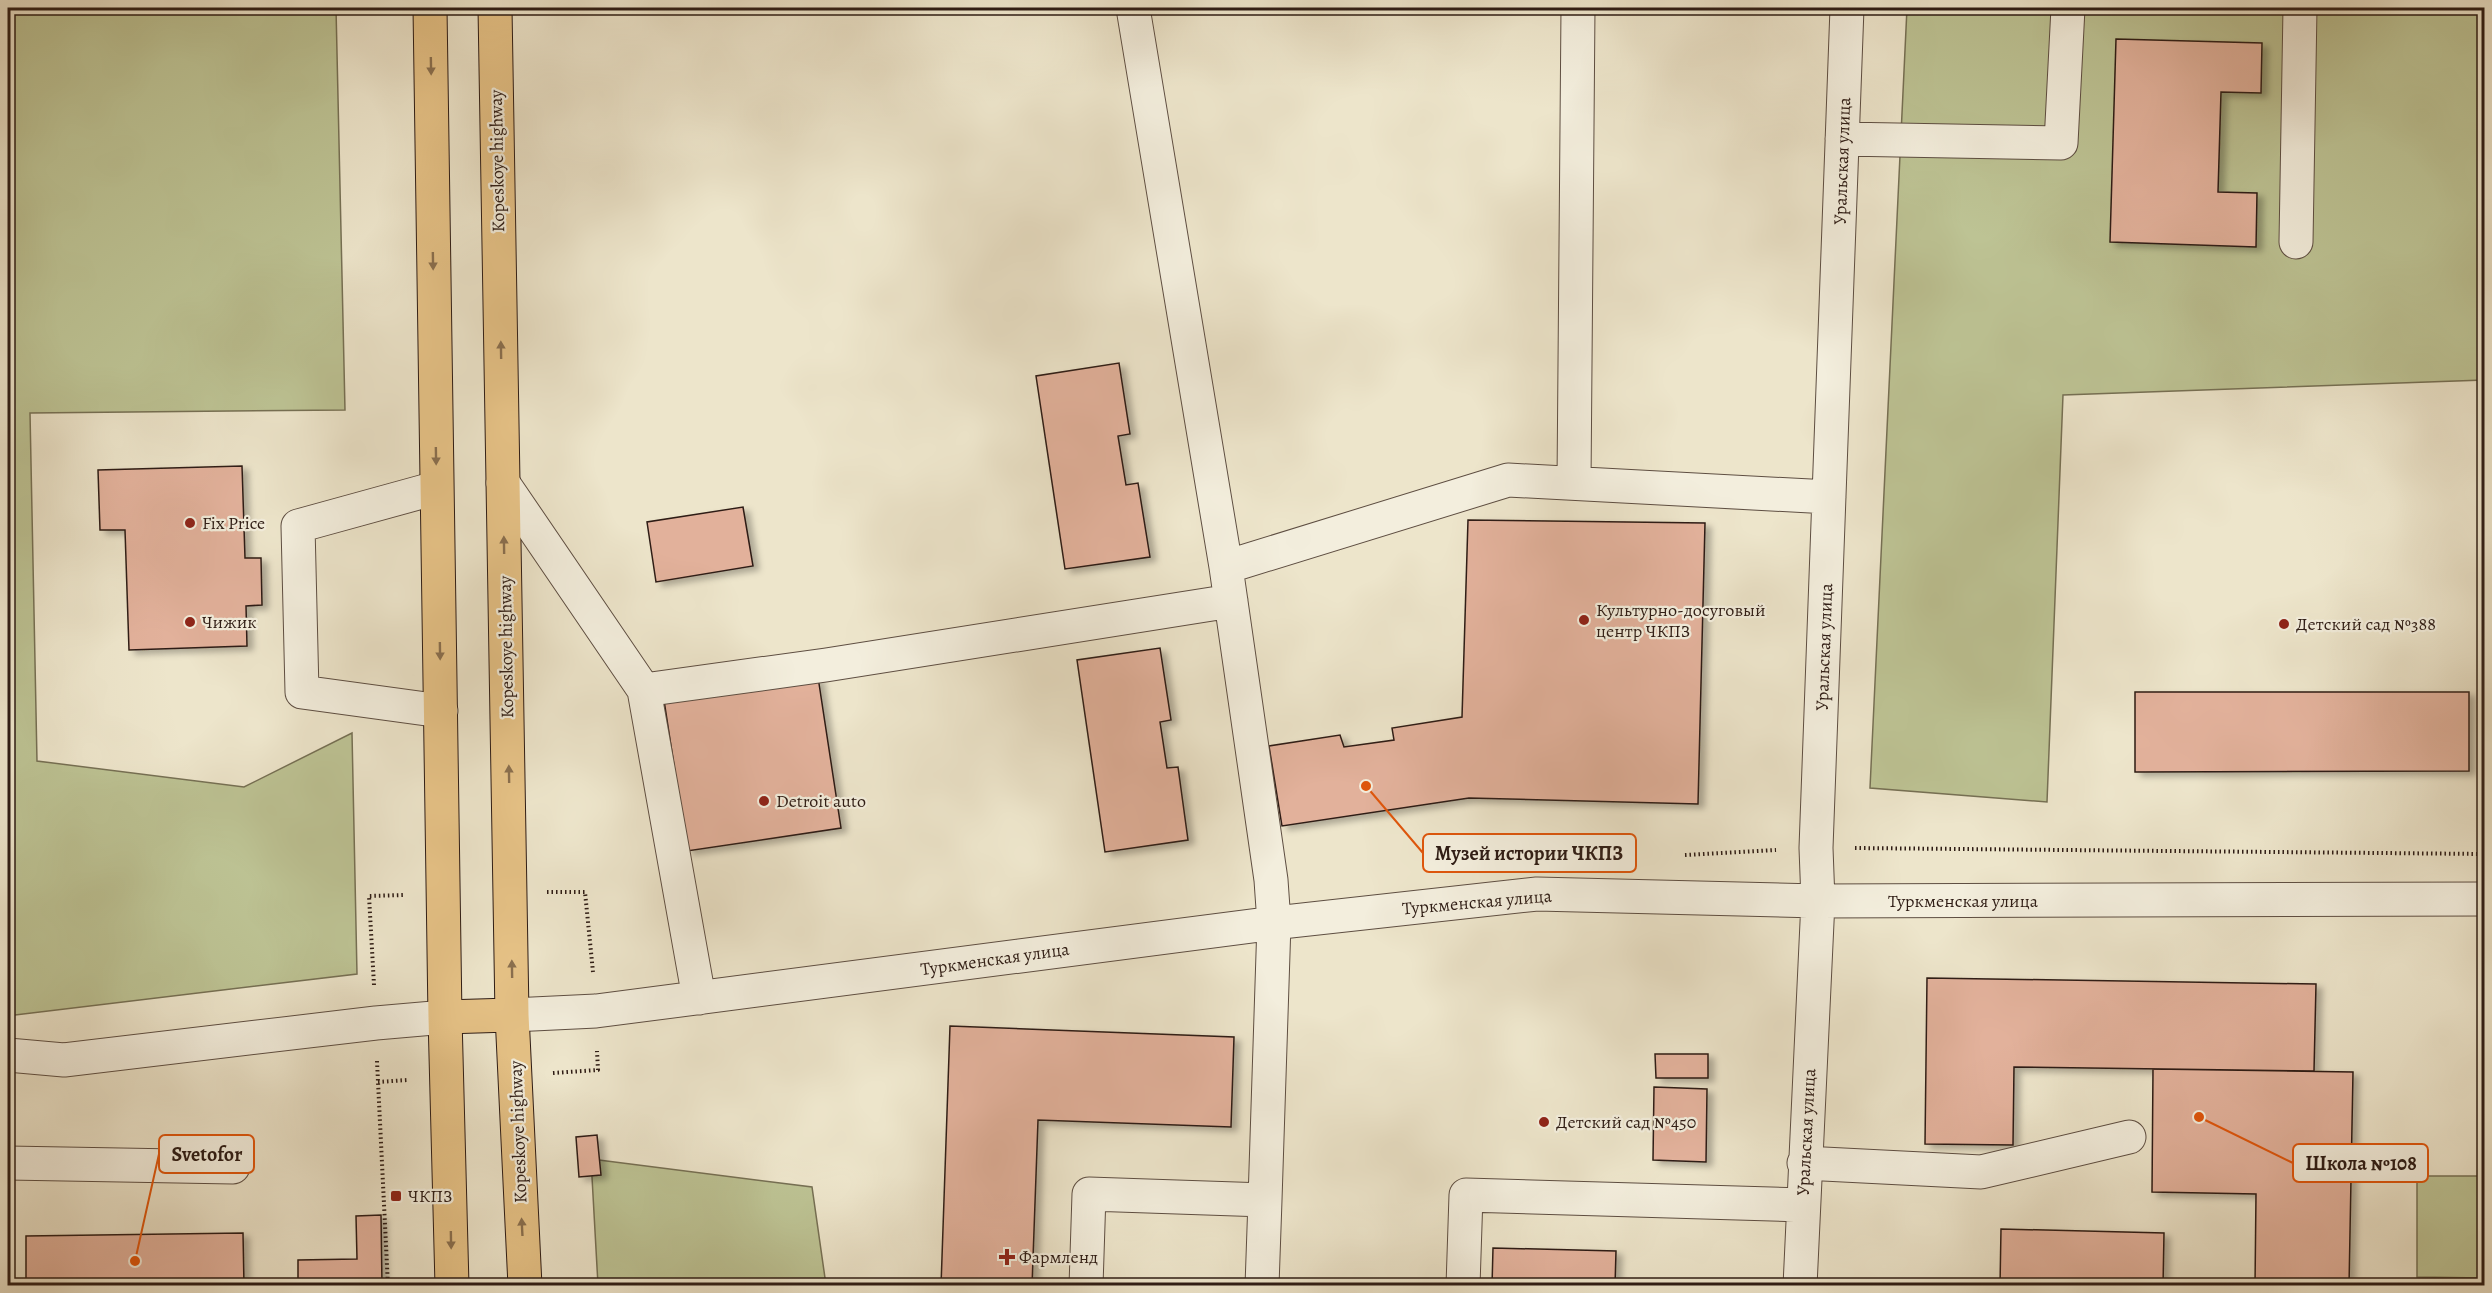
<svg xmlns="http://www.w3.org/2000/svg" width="2492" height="1293" font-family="Alegreya,serif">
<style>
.green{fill:#bdc394;stroke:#767054;stroke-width:1.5}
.building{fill:#e2b19b;stroke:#2e1c15;stroke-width:1.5;filter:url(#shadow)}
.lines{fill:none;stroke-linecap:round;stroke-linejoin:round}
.minor-casing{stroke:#5e4e42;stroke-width:35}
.major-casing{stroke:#2e1c15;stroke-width:35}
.path{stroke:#2e1c15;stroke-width:4;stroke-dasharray:1.5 3;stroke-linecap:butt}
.minor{stroke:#f3eedd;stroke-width:33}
.major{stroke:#e6c286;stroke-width:33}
.oneway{fill:#8a6f4e}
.poi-dot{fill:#8f2418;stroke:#f3eedd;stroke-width:2}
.labels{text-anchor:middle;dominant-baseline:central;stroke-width:4.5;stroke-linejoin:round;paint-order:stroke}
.street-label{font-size:18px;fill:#2e1c15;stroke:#f3eedd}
.poi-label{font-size:18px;fill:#2e1c15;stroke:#f3eedd;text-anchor:start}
.leader{fill:none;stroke:#df560c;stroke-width:2}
.callout-dot{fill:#df560c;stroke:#f3eedd;stroke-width:2}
.callout{fill:#f3eedd;stroke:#df560c;stroke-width:2}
.callout-label{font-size:20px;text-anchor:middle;font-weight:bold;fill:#2e1c15}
</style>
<defs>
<filter id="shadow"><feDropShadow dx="6" dy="4" stdDeviation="3" flood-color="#0004"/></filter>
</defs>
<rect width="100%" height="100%" fill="#ede5cb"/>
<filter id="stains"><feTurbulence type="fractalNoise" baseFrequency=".00333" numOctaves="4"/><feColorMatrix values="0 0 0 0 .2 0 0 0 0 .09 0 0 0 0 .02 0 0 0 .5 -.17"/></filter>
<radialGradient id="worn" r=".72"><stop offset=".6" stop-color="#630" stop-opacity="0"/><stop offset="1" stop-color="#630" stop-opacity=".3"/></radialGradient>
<!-- green -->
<path class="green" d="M8 8H336L345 410 30 413 37 761 244 787 352 733 357 974 15 1015 8 1013Z
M1907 8H2484V380L2063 395 2047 802 1870 788Z
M591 1159 812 1187 826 1285H598Z
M2417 1176H2484V1278L2417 1277Z"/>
<!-- building -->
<path class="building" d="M2116 39 2262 43 2261 93 2221 92 2218 192 2257 193 2256 247 2110 242Z
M1119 363 1130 434 1118 436 1126 485 1138 483 1150 557 1065 569 1036 376Z
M242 466 245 558H261L262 605 246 606 247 646 129 650 125 530H100L98 470Z
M743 507 753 566 656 582 647 522Z
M1468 520 1705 523 1698 804 1469 798 1282 826 1269 746 1340 735 1344 747 1394 740 1392 728 1462 717Z
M1160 648 1171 720 1160 722 1167 768 1178 767 1188 840 1105 852 1077 660Z
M818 677 841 828 687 851 664 700Z
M2135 692H2469V771L2135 772Z
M1927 978 2316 984 2314 1071 2014 1067 2013 1145 1925 1144Z
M950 1026 1234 1037 1231 1127 1038 1120 1032 1286H941Z
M1655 1054H1708V1078H1656Z
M2153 1069 2353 1072 2349 1286H2255L2256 1194 2152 1192Z
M1654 1087 1707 1089 1706 1162 1653 1160Z
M597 1135 601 1175 579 1177 576 1137Z
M381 1215 382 1286H298V1260L357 1259 356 1216Z
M2001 1229 2164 1233 2163 1286H2000Z
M243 1233 244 1286H26V1236Z
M1493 1248 1616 1251 1615 1286H1492Z"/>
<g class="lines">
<!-- minor casing -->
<g class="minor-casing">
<path id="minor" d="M1133 8 1226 567 1271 880 1274 923 1265 1200
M1842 139 2061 143 2068 8
M2296 242 2300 8
M503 483 644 690 699 998
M1574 483 1578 8
M436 488 298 526 302 692 441 711
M1226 567 1508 480 1829 497
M644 690 826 665 1231 601
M512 1015 596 1011 1274 923 1537 894 1818 901 2484 899
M8 1055 64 1060 376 1023 445 1017
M8 1163 233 1167
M1804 1163 1981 1172 2129 1137
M1086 1286 1089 1194 1265 1200 1262 1286
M1463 1286 1466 1195 1803 1205
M1800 1286 1818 901 1816 848 1847 8"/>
</g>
<!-- major casing -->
<g class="major-casing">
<path id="major" d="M430 8 445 1017 452 1286
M495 8 512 1015 525 1286
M445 1017 512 1015"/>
</g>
<!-- path -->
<path class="path" d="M1855 848 2484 854
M1685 855 1776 850
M547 892H585L593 972
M374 985 369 896 405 895
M377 1061 388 1286
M553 1073 598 1070 597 1051
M378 1082 407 1080"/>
<!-- minor -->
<use href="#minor" class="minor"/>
<!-- major -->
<use href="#major" class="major"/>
</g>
<!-- one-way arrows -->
<defs><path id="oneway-solid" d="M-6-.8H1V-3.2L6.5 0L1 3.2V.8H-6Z" transform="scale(1.5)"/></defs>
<g class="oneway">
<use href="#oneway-solid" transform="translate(431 66) rotate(89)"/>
<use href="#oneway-solid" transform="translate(433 261) rotate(89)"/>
<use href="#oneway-solid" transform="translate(501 350) rotate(-91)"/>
<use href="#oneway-solid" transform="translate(436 456) rotate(89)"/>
<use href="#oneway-solid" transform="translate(504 545) rotate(-91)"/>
<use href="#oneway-solid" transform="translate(440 651) rotate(89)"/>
<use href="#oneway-solid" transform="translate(509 774) rotate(-91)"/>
<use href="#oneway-solid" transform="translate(512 969) rotate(-91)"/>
<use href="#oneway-solid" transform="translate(522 1227) rotate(-93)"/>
<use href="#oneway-solid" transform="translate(451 1240) rotate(89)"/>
</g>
<!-- markers -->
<g class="poi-dot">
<circle cx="190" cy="523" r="6"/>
<circle cx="1584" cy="620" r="6"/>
<circle cx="190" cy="622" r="6"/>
<circle cx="2284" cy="624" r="6"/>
<circle cx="764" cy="801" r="6"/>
<circle cx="1544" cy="1122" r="6"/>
<rect x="390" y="1190" width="12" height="12" rx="3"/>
<path d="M1004 1248h6v6h6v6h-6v6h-6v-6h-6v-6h6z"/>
</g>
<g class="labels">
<!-- street labels -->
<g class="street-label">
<text transform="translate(497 161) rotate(-91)">Kopeskoye highway</text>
<text transform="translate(1842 161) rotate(-88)">Уральская улица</text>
<text transform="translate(506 647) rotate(-91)">Kopeskoye highway</text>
<text transform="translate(1824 647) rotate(-88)">Уральская улица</text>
<text x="1963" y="901">Туркменская улица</text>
<text transform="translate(1477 902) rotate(-5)">Туркменская улица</text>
<text transform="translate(995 959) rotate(-8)">Туркменская улица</text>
<text transform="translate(518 1132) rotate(-92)">Kopeskoye highway</text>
<text transform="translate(1806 1132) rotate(-87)">Уральская улица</text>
</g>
<!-- poi labels -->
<g class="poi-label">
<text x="202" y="523">Fix Price</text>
<text x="1596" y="610">Культурно-досуговый<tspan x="1596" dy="21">центр ЧКПЗ</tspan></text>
<text x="202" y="622">Чижик</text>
<text x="2296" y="624">Детский сад №388</text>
<text x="776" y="801">Detroit auto</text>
<text x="1556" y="1122">Детский сад №450</text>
<text x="408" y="1196">ЧКПЗ</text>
<text x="1019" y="1257">Фармленд</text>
</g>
</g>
<!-- callouts -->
<path class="leader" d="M1366 786L1423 853M135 1261L159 1154M2199 1117L2293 1163"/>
<g class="callout-dot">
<circle cx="1366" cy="786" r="6"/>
<circle cx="135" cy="1261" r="6"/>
<circle cx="2199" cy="1117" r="6"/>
</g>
<g class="callout">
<rect x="1423" y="834" width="213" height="38" rx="6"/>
<rect x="159" y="1135" width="95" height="38" rx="6"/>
<rect x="2293" y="1144" width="135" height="38" rx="6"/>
</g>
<g class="callout-label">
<text x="1529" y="860">Музей истории ЧКПЗ</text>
<text x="207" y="1161">Svetofor</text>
<text x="2361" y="1170">Школа №108</text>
</g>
<!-- margin -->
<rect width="2492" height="1293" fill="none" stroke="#ede5cb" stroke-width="30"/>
<rect x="9" y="9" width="2474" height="1275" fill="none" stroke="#2e1c15" stroke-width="3"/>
<rect x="15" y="15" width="2462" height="1263" fill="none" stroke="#2e1c15" stroke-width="1.5"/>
<rect width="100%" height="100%" filter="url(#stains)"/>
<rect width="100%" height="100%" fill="url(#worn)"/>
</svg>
